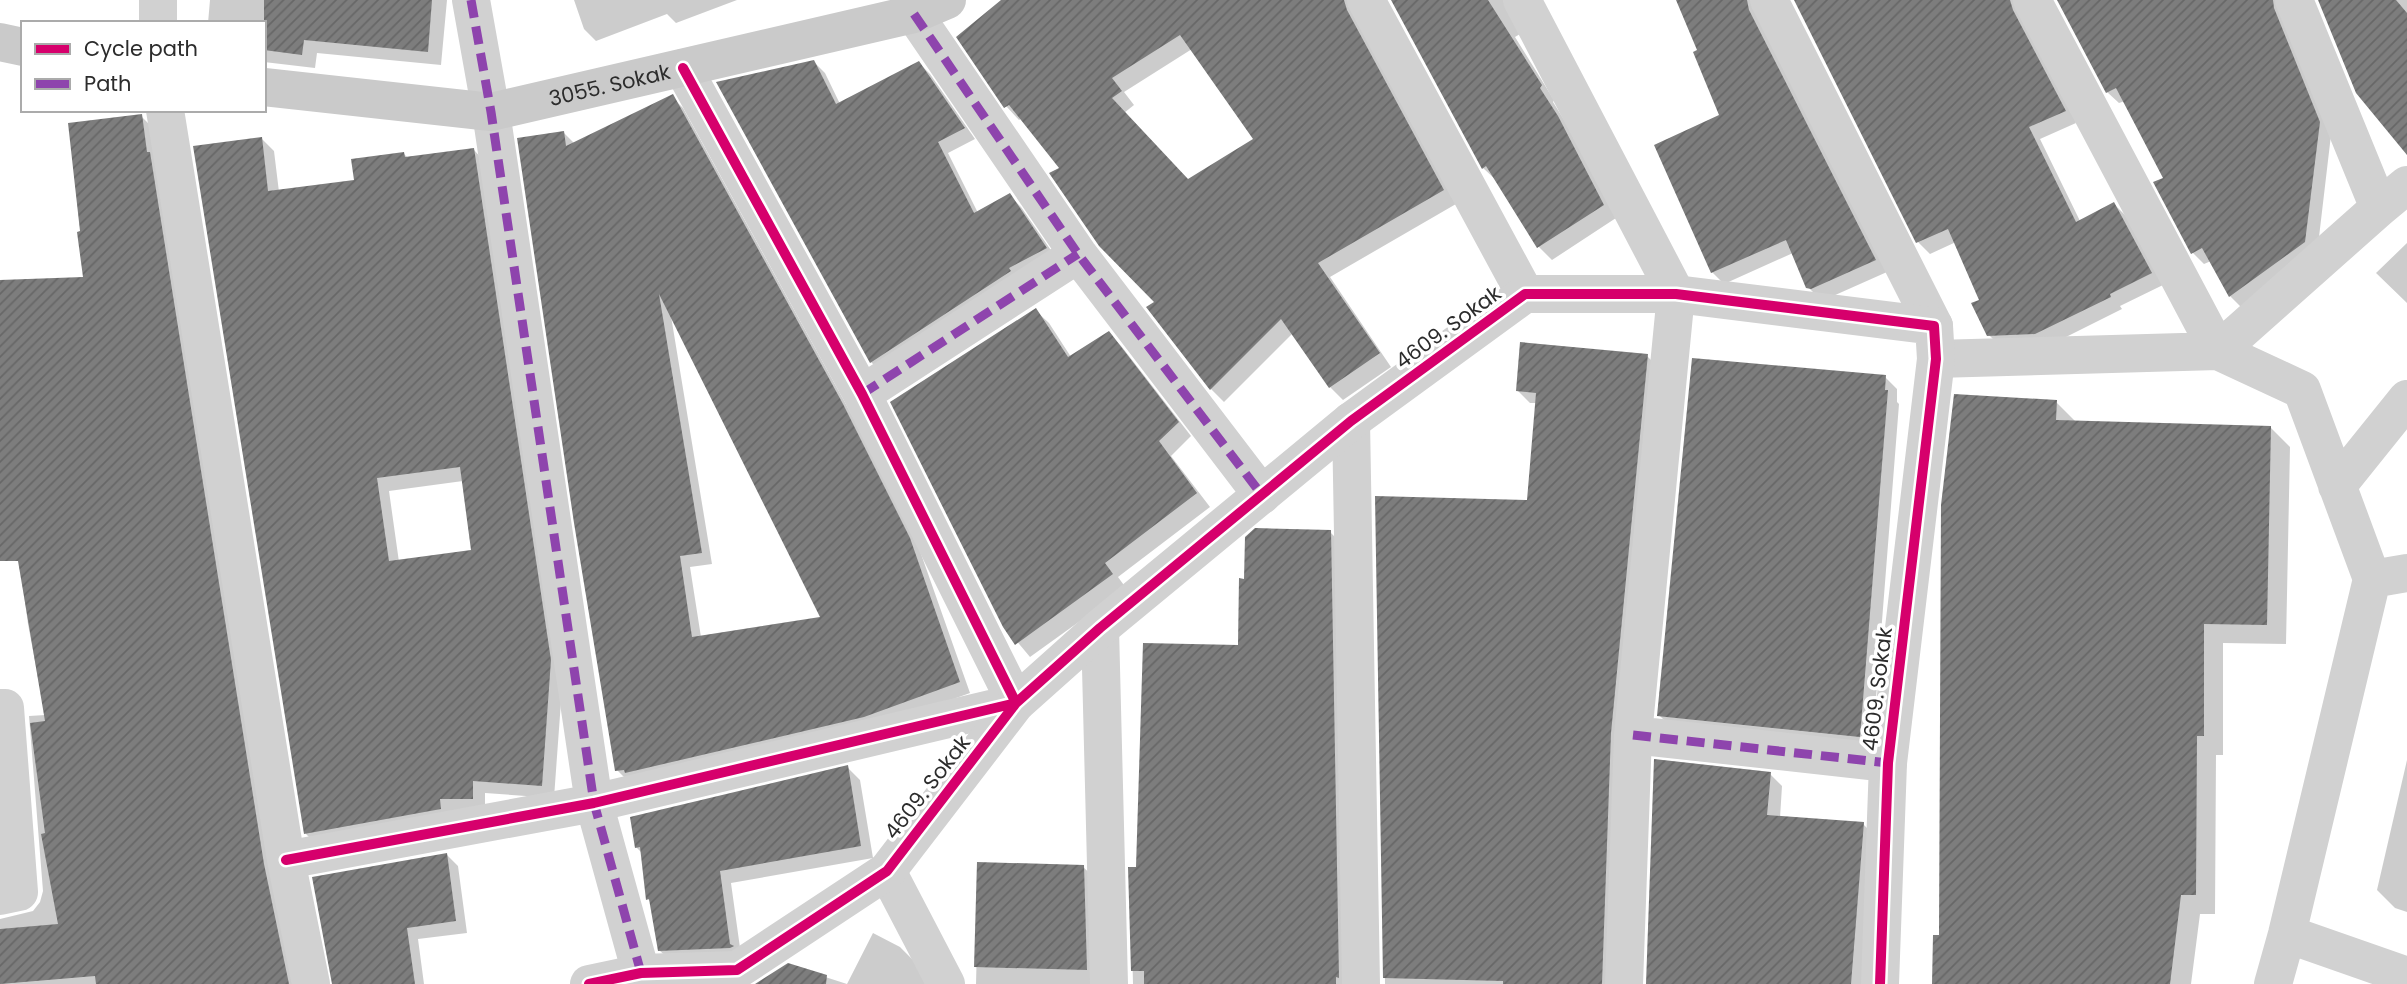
<svg xmlns="http://www.w3.org/2000/svg" width="2407" height="984" font-family="Poppins,sans-serif">
<style>
.shadow{fill:#0003;fill-rule:evenodd}
.building{fill:url(#building-hatch);fill-rule:evenodd}
.lines{fill:none;stroke-linecap:round;stroke-linejoin:round}
.minor{stroke:#d1d1d1;stroke-width:38}
.tertiary{stroke:#d1d1d1;stroke-width:38}
.secondary{stroke:#cacaca;stroke-width:38}
.quiet{stroke:#8e44ad;stroke-width:9;stroke-dasharray:18 9;stroke-linecap:butt}
.cycleway-casing{stroke:#fff;stroke-width:15}
.cycleway{stroke:#d6006c;stroke-width:10}
.labels{text-anchor:middle;dominant-baseline:central;stroke-width:7;stroke-linejoin:round;paint-order:stroke}
.street-label{font-size:21px;fill:#2c2c2c;stroke:#fff}
</style>
<defs>
<pattern id="building-hatch" width="6" height="6" patternUnits="userSpaceOnUse" patternTransform="scale(1.75)"><rect width="6" height="6" fill="#7d7d7d"/><path d="M-1 1l2-2M0 6l6-6M5 7l2-2" fill="none" stroke="#676767"/></pattern>
</defs>
<rect width="100%" height="100%" fill="#fff"/>
<!-- shadow -->
<path class="shadow" d="M210 0H447L441 65 317 53 315 68 264 62V23H208Z
M574 0H737L676 23 667 14 596 41 584 29Z
M1004 0H1363L1456 204 1330 277 1391 367 1343 400 1330 387 1293 333 1224 402 1211 389 1149 308 1157 302 1061 168 1022 118 1019 120 1006 106ZM1192 49 1255 140 1189 181 1124 113 1134 105 1124 92Z
M1393 0H1518L1520 34 1515 37 1554 100 1553 102 1571 131 1616 218 1552 260 1539 247 1497 181 1483 168Z
M1678 0H1762L1887 272 1824 300 1820 299 1808 287 1793 253 1724 284 1712 272 1721 116 1700 51Z
M1795 0H2026L2076 123 2040 139 2080 221 2114 204 2126 216 2163 285 2120 306 2122 309 2048 346 2001 347 1989 335 1981 300 1956 242 1930 254 1918 242Z
M2059 0H2276L2331 135 2317 254 2242 308 2230 296 2211 261 2204 264 2193 253 2165 178 2125 101 2119 103 2107 92Z
M2320 0H2407V153Z
M814 62 825 73 840 104 919 63 930 74 975 139 948 153 978 213 1010 196 1021 207 1057 259 882 373 871 362Z
M672 97 683 108 853 417 920 551 970 693 876 727 628 781 617 770 563 132 574 143ZM671 316 823 618 701 637 690 567 712 564Z
M141 116 153 128 297 984H0V919L33 911 40 902 43 891 29 716 45 715 28 624 0 421V282L85 279 82 233Z
M261 138 274 151 279 192 356 181 404 154 409 159 474 150 486 163 563 674 554 798 485 793V811L318 846 306 834ZM463 481 473 552 399 562 389 491Z
M2407 243V303L2376 273Z
M1035 310 1049 323 1071 357 1109 333 1122 347 1191 436 1171 456 1210 507 1118 577 1126 588 1030 657 1004 626Z
M1647 356 1659 368 1614 984H1385L1377 498 1529 502 1537 403H1530L1518 391Z
M1885 377 1897 389V402L1899 404 1872 749 1671 727 1659 715Z
M2056 402 2077 423 2270 427 2290 447 2286 644 2223 643V755H2216L2215 914H2200L2191 984H1934L1941 936Z
M1330 532 1342 544 1350 984H1133L1130 868 1138 869 1240 647 1246 580Z
M2407 760V912L2395 908 2377 890Z
M847 767 860 780 873 858 731 883 741 955 672 962 659 950 651 903 648 899 642 853 636 847Z
M1770 774 1782 786 1780 818 1863 824 1875 836 1864 984H1648Z
M446 854 458 866 467 933 418 939 424 984H334Z
M979 864 1083 867 1096 879 1098 984H976Z
M873 933 900 947 913 960 926 984H759L788 965 847 984Z"/>
<!-- building -->
<path class="building" d="M264 0H432L428 52 304 40 302 55 264 50Z
M1001 0H1344L1347 10 1444 190 1318 263 1380 353 1329 388 1281 319 1210 390 1146 307 1154 302 1099 246 1049 173 1059 168 1009 105 1004 108 956 37ZM1180 35 1253 139 1188 179 1112 98 1122 91 1112 78Z
M1391 0H1488L1542 85 1540 88 1558 116 1604 205 1537 248 1486 166 1482 169Z
M1676 0H1747L1749 10 1876 260 1811 289 1806 288 1786 240 1711 273 1654 145 1719 115 1693 52 1697 50Z
M1794 0H2010L2013 10 2066 111 2029 127 2076 222 2114 202 2152 273 2110 294 2111 297 2035 334 1987 336 1971 303 1979 300 1948 229 1916 243Z
M2057 0H2273L2274 8 2320 122 2305 242 2229 297 2202 248 2191 254 2153 182 2163 178 2116 88 2106 93Z
M2318 0H2396L2407 13V155L2356 93Z
M814 60 836 104 919 61 965 128 938 142 974 213 1010 193 1047 248 1009 268 1011 271 870 363 716 82Z
M673 94 843 404 910 538 960 682 864 717 625 773 624 770 615 771 574 523 517 138 564 131 566 146ZM659 294 820 617 692 637 680 556 702 553Z
M142 114 147 152H150L264 864 289 984H96L95 976 0 984V929L58 924 41 834 45 833 30 723 45 721 18 561H0V280L83 277 77 232 80 231 68 123Z
M262 137 268 191 354 180 351 159 404 152 405 157 474 148 551 660 542 786 473 781V799H440L441 809 304 834 193 146ZM460 467 471 550 389 561 377 478Z
M1036 308 1068 357 1109 331 1179 422 1159 441 1197 493 1105 563 1113 574 1015 645 1003 627 890 402Z
M1520 342 1648 354 1611 733 1602 984H1503V981L1383 978 1375 496 1527 500 1536 393 1516 391Z
M1692 358 1886 375 1885 390H1888L1860 737 1657 716Z
M1954 394 2057 400 2056 420 2271 426 2267 625 2204 624V736H2197L2196 895H2181L2170 984H1932L1933 935H1939L1941 505Z
M1255 528 1331 530 1339 978 1336 977V984H1144V971H1131L1128 867H1136L1143 643 1238 645 1239 578 1244 579 1245 537Z
M1654 759 1771 772 1767 815 1864 822 1851 984H1646Z
M848 765 861 846 720 871 730 944 734 946 730 948 658 951 649 899 646 900 640 847 635 848 630 817Z
M447 853 456 921 407 928 415 984H332L312 877Z
M977 862 1084 865 1087 970 974 967Z
M788 963 827 975 826 984H755Z"/>
<g class="lines">
<!-- minor -->
<path class="minor" d="M158 0V23
M471 0 491 112 594 803 641 973
M1366 0 1525 294
M1522 0 1676 294 1633 735 1624 984
M1769 0 1934 326
M914 14 1078 254 1262 495
M165 110 286 860 311 984
M2379 208 2407 185
M1936 359 2218 351 2032 0
M862 394 1078 254
M1351 421 1361 984
M2337 486 2407 399
M2372 579 2407 573
M1100 628 1109 984
M0 708H5L19 892 0 896
M1633 735 1888 763
M286 860 594 803 1016 703 862 394 683 68
M887 871 946 984
M2287 934 2407 976
M2273 984 2287 934 2372 579 2302 390 2218 351 2379 208 2294 0"/>
<!-- tertiary -->
<path class="tertiary" d="M589 984 641 973 737 970 887 871 1016 703 1100 628 1351 421 1525 294H1676L1934 326 1936 359 1888 763 1880 984"/>
<!-- secondary -->
<g class="secondary">
<path d="M0 42 23 47"/>
<path id="s1" d="M264 87 491 112 914 14 947 0"/>
</g>
<!-- quiet -->
<path class="quiet" d="M471 0 491 112 594 803 641 973
M914 14 1078 254 1262 495
M862 394 1078 254
M1633 735 1888 763"/>
<!-- cycleway casing -->
<g class="cycleway-casing">
<path id="cycleway" d="M286 860 594 803 1016 703 862 394 683 68
M589 984 641 973 737 970 887 871 1016 703 1100 628 1351 421 1525 294H1676L1934 326 1936 359 1888 763 1880 984"/>
</g>
<!-- cycleway -->
<use href="#cycleway" class="cycleway"/>
</g>
<g class="labels">
<!-- street labels -->
<g class="street-label">
<text stroke="none"><textPath href="#s1" startOffset="350">3055. Sokak</textPath></text>
<text transform="translate(1448 327) rotate(-36)">4609. Sokak</text>
<text transform="translate(1877 689) rotate(-83)">4609. Sokak</text>
<text transform="translate(927 787) rotate(-52)">4609. Sokak</text>
</g>
</g>
<!-- legend -->
<rect x="21" y="21" width="245" height="91" fill="#ffffff" stroke="#ababab" stroke-width="2"/>
<rect x="35" y="44" width="35" height="10" fill="#d6006c" stroke="#ababab" stroke-width="2"/>
<text x="84" y="56" font-size="21" fill="#2c2c2c">Cycle path</text>
<rect x="35" y="79" width="35" height="10" fill="#8e44ad" stroke="#ababab" stroke-width="2"/>
<text x="84" y="91" font-size="21" fill="#2c2c2c">Path</text>
</svg>
